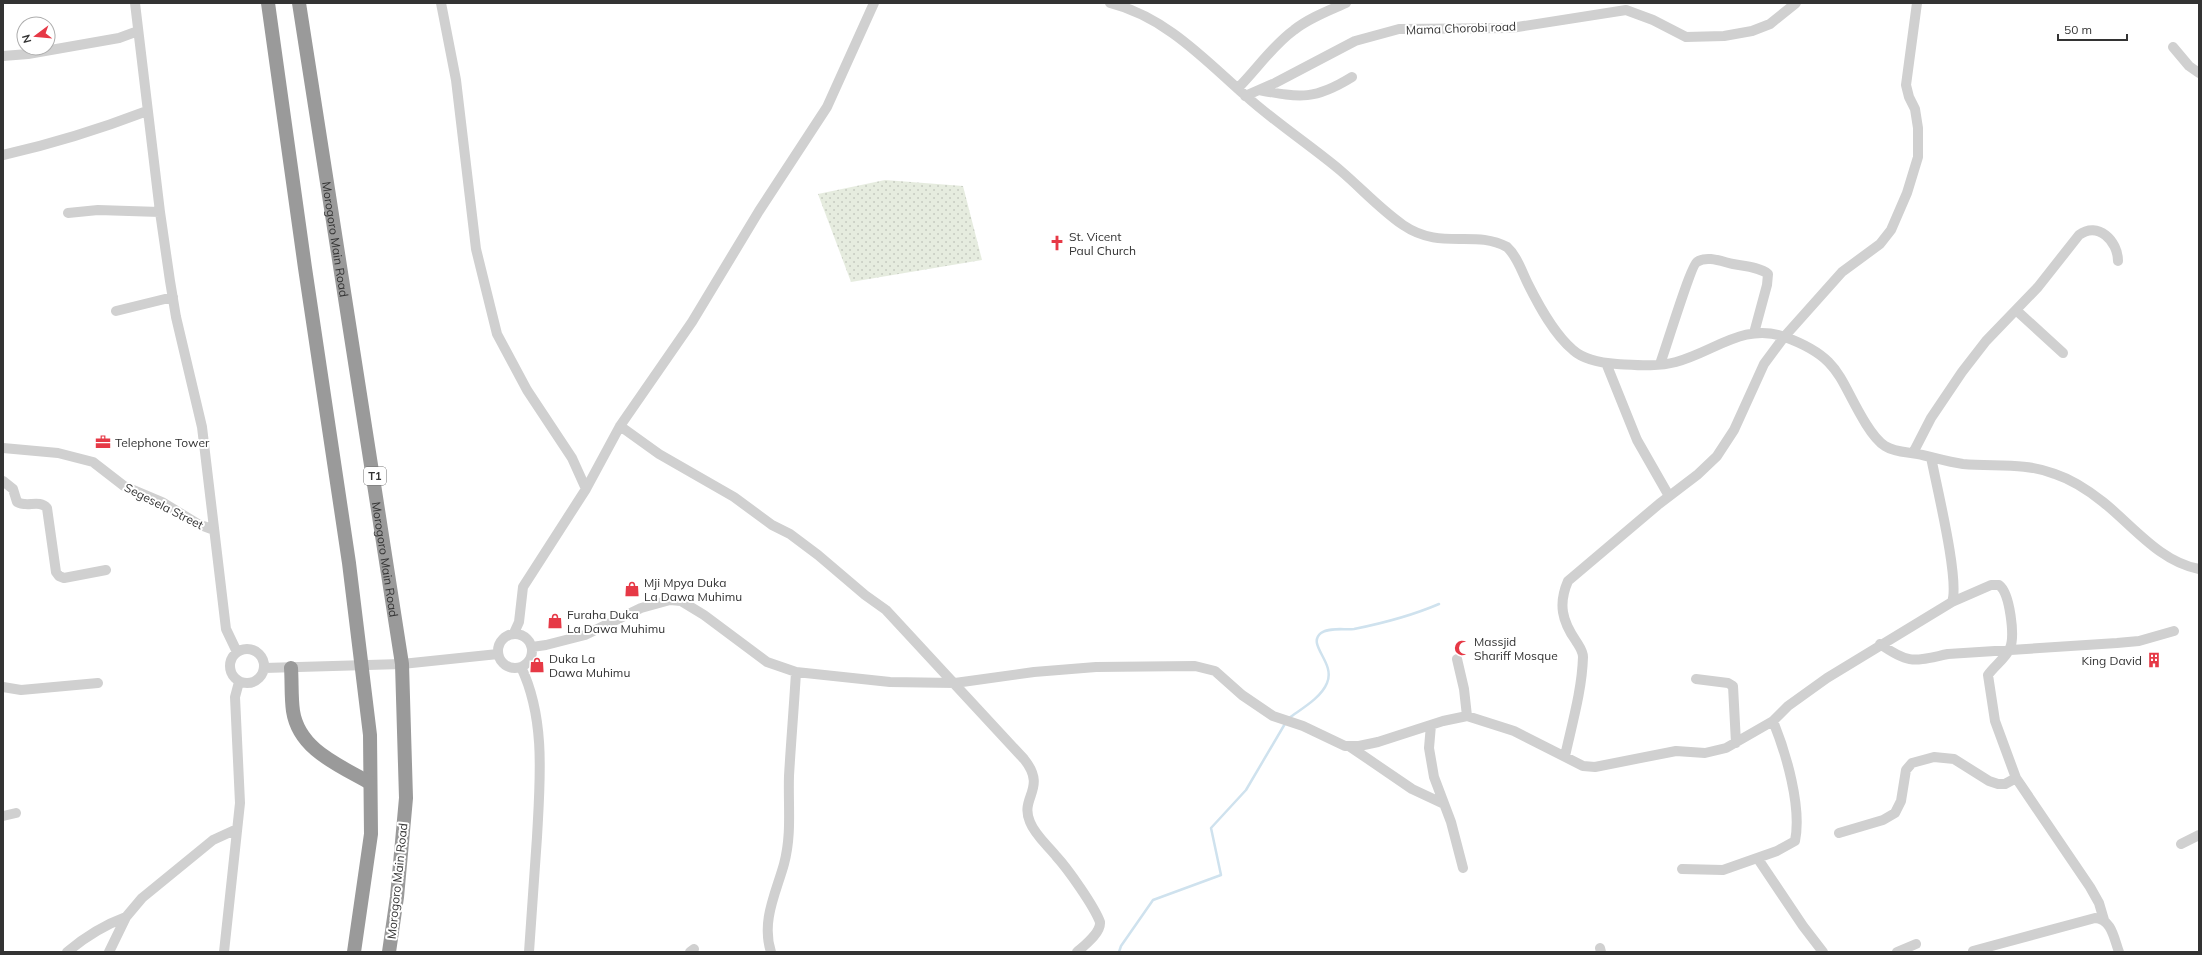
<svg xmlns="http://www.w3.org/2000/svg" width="2202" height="955" font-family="Mulish,sans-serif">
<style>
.park{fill:url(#park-dots)}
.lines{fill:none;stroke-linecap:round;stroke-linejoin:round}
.stream{stroke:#cfe2ee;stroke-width:2.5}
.minor{stroke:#d0d0d0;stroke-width:10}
.highway{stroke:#9a9a9a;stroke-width:14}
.labels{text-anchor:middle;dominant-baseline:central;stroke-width:4;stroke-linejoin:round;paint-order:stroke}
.shield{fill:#fff;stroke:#707070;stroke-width:1}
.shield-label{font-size:11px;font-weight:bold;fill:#333}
.street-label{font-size:12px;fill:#333;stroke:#fff}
.poi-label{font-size:12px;fill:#333;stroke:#fff;text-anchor:start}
</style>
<defs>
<pattern id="park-dots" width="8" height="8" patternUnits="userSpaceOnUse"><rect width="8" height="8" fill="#e6ecdf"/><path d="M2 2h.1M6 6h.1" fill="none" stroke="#c6cbc0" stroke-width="1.8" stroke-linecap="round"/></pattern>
</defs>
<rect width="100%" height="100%" fill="#fff"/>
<!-- park -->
<path class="park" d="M885 180 963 186 982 260 851 282 818 194Z"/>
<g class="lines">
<!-- stream -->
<path class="stream" d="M1289 718C1301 709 1321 698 1327 683 1336 662 1306 645 1321 633 1329 627 1345 630 1354 629 1384 623 1411 616 1439 604
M1119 952 1121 946 1153 900 1221 875 1211 828 1246 790 1286 722"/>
<!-- minor -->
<path class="minor" d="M135 3 160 212 170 281 176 317 202 427 226 629 237 652
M441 3 456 80 476 249 497 334 527 390 572 458 586 489
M1110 3C1166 17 1205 60 1246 96 1276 123 1310 145 1341 171 1362 189 1380 209 1403 225 1441 251 1474 229 1507 247 1517 256 1522 272 1528 284 1539 306 1554 334 1573 350 1584 360 1603 363 1617 364 1637 365 1657 367 1676 362 1714 352 1744 322 1785 337 1842 358 1838 379 1866 424 1871 432 1877 441 1885 446 1894 452 1907 452 1918 454 1932 457 1948 462 1963 464 1995 467 2024 462 2055 474 2073 480 2088 490 2103 502 2132 525 2160 562 2199 569
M2173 47 2189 66 2199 73
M3 56 28 54 119 38 138 31
M1238 88C1257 69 1272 46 1294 30 1309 18 1328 11 1346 3
M1259 90C1301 98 1315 100 1352 77
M1245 96 1275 83 1355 41 1399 29 1511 28 1626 10 1653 20 1686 37 1724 36 1752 31 1770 24 1796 3
M3 155C52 144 100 129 147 111
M68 213 98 210 160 212
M2016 310 2063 353
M116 311 173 297
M1606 363 1637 440 1669 496
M1660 364C1665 351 1691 265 1697 262 1707 255 1723 262 1733 264 1743 266 1760 267 1768 274L1767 285 1754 333
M620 426 659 454 734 497 772 525 790 534 818 555 865 595 886 610 1024 759C1048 789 1019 797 1030 822 1035 835 1048 846 1056 856 1068 869 1094 906 1100 922 1101 933 1085 945 1077 952
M3 448 58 453 93 462 124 486 162 502 198 524 214 530
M1913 453 1931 418 1962 372 1986 341 2038 287 2079 235C2098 221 2118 241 2118 261
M3 481 13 489 17 502C27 508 39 499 47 508L56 572 59 576 64 578 106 570
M1952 602 1991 585H1999C2010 593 2015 636 2010 648 2006 658 1994 666 1988 675L1995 721 2016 778 2090 887 2099 903 2104 920
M514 633 519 622 523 587 586 489 620 426 692 322 759 211 827 107 874 3
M498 651a17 17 0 1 1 34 0a17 17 0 1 1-34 0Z
M1880 644C1910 665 1914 661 1948 654L2117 643 2139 641 2174 631
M532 647 546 645 585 635 641 608 670 600 681 601 704 615 767 662 796 672 890 682 955 683 1034 672 1096 667 1195 666 1215 671 1242 695 1273 716 1303 726 1345 746H1359L1378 742 1443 721 1467 716 1514 731 1583 766 1595 767 1676 751 1705 753 1726 748 1773 721 1788 706 1827 678 1952 602C1960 581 1936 484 1931 457
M230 666a17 17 0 1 1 34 0a17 17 0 1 1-34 0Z
M1457 659 1464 689 1467 716
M521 667C546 719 540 781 537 837 534 875 532 914 529 952
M264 668 402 664 498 654
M1696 679 1728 683 1733 686 1736 743
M3 687 21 690 98 683
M1431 725 1429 748 1434 777 1451 822 1463 868
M1349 746 1412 789 1444 804
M1565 756C1572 724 1582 690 1583 657 1583 651 1579 646 1576 641 1562 621 1558 604 1568 581L1659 504 1697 475 1717 456 1734 430 1764 364 1784 337 1842 272 1880 244 1891 230 1907 193 1918 157V128L1915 109 1909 97 1906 85 1917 3
M3 816 16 813
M1839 833 1883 820 1895 813 1901 801 1906 770 1912 763 1934 757 1954 759 1989 781 1998 784H2005L2016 778
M2181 844 2199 835
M1758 859 1803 926 1823 952
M1682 869 1723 870 1777 851 1795 841C1802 807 1786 753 1773 721
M1600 948 1601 952
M1973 951 2095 918C2112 919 2114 939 2119 952
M67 952C85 937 104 925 126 917
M109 952 126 917 142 898 213 840 237 829
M224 952 240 803 235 697 239 682
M690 952 694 949
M771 952C761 921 776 893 784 864 792 834 788 806 789 776 791 741 794 707 796 672
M1897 952 1916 944"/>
<!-- highway -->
<g class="highway">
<path d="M268 3 305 268 349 563 370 735 371 834 354 952"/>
<path id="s1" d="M299 3 402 664 406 798 397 897 389 952"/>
<path d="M291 668C292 682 291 697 293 711 299 750 339 765 370 783"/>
</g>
</g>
<!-- icons -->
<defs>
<g id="church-bare" transform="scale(1.2)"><path d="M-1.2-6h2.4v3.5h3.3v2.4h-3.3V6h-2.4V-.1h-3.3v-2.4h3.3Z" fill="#e63946" stroke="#fff" stroke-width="2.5" paint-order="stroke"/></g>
<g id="office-bare" transform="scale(1.2)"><path d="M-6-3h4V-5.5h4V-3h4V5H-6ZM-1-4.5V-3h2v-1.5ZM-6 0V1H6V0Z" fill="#e63946" stroke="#fff" stroke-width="2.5" paint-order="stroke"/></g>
<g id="shop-bare" transform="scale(1.2)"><path d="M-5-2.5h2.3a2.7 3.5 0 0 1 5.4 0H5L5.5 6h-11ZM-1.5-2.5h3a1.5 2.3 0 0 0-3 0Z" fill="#e63946" stroke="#fff" stroke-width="2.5" paint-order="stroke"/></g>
<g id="mosque-bare" transform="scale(1.2)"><path d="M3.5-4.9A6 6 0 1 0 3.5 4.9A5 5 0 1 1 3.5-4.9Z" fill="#e63946" stroke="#fff" stroke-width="2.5" paint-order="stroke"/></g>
<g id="building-bare" transform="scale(1.2)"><path d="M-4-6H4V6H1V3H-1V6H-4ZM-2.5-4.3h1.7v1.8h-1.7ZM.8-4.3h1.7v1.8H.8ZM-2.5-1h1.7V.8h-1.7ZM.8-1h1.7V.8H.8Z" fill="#e63946" stroke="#fff" stroke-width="2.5" paint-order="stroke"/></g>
</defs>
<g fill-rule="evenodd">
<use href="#church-bare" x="1057" y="243"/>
<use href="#office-bare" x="103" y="442"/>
<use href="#shop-bare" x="632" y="589"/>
<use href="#shop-bare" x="555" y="621"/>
<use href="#mosque-bare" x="1462" y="648"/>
<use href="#building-bare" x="2154" y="660"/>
<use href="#shop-bare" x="537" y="665"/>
</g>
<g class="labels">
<!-- shield labels -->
<rect class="shield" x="364" y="467" width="22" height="18" rx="3"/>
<g class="shield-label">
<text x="375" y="476">T1</text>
</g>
<!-- street labels -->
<g class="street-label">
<text transform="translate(1461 28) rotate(-2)">Mama Chorobi road</text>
<text stroke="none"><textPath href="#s1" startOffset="239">Morogoro Main Road</textPath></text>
<text transform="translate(164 506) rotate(27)">Segesela Street</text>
<text stroke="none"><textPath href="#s1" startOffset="563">Morogoro Main Road</textPath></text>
<text transform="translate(397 881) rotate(-84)">Morogoro Main Road</text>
</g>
<!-- poi labels -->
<g class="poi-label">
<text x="1069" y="236">St. Vicent<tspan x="1069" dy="14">Paul Church</tspan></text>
<text x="115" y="442">Telephone Tower</text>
<text x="644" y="582">Mji Mpya Duka<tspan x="644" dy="14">La Dawa Muhimu</tspan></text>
<text x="567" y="614">Furaha Duka<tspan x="567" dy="14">La Dawa Muhimu</tspan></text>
<text x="1474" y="641">Massjid<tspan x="1474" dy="14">Shariff Mosque</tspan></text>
<text x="549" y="658">Duka La<tspan x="549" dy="14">Dawa Muhimu</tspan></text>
<text x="2142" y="660" text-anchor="end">King David</text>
</g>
</g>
<!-- border -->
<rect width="2202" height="955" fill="none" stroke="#333333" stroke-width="8"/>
<!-- north arrow -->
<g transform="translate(36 36) rotate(254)"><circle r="19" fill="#ffffff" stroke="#adadad"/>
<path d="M0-3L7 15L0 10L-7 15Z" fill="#e63946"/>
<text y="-6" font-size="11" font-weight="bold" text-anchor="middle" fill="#333333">N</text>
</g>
<!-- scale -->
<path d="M2058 34v6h69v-6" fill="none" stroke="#333333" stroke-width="2"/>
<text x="2064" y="34" font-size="12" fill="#333333" stroke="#ffffff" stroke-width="3" paint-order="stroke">50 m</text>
</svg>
